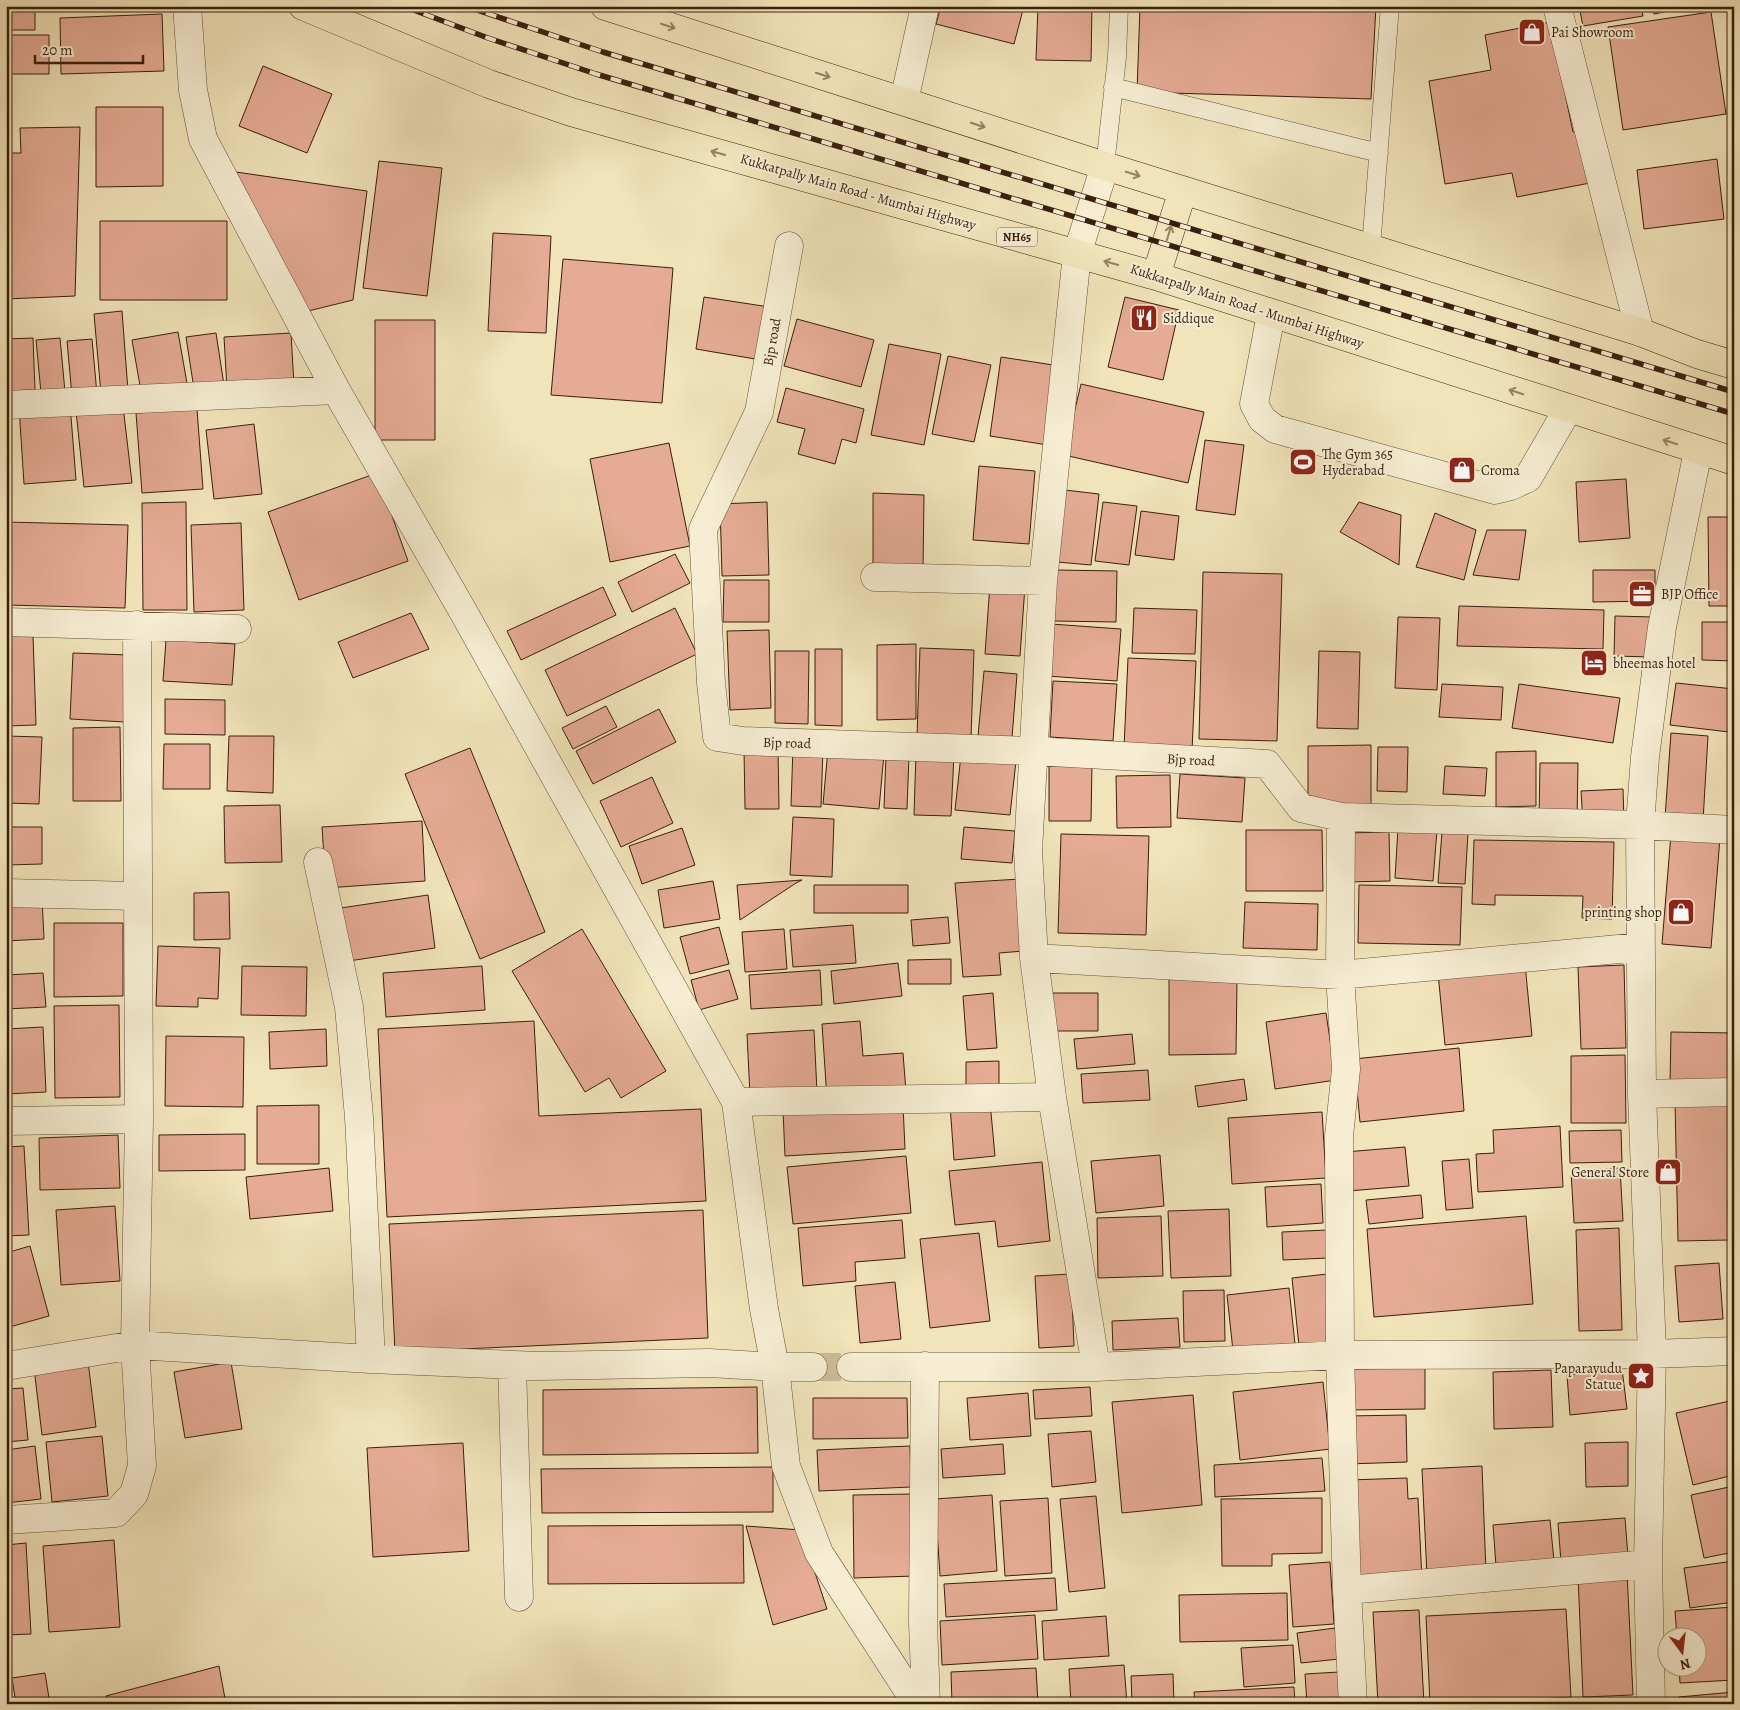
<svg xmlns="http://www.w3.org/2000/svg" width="1740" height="1710" font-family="Alegreya,serif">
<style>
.building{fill:#e5ab94;stroke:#3b1e0d}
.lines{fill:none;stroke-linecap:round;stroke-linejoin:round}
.minor-tunnel{stroke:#cdbc97;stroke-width:28;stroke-dasharray:28 14;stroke-linecap:butt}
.service-casing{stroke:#685038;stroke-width:19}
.minor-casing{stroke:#685038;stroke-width:29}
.trunk-casing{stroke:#3b1e0d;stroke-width:29}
.service{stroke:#f6edd2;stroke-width:18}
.minor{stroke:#f6edd2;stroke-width:28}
.trunk{stroke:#f1e4ba;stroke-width:28}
.rail-casing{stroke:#3b1e0d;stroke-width:5.5}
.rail{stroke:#f6edd2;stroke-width:4;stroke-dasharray:11;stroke-linecap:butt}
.oneway{stroke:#968164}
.labels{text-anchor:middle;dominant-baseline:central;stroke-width:4;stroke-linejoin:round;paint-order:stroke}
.shield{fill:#f6edd2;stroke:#735c48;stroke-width:1}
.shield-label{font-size:12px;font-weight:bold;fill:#3b1e0d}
.poi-label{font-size:14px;fill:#3b1e0d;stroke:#f6edd2;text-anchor:start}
.street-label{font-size:14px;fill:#3b1e0d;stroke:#f6edd2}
</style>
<rect width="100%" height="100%" fill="#f1e4ba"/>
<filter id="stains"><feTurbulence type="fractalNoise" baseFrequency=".004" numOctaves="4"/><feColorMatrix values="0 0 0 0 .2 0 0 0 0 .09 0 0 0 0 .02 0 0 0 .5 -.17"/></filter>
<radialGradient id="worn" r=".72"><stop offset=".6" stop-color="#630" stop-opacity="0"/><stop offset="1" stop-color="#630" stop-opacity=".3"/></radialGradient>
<!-- building -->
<path class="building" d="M6 6H35V30H6Z
M941 6H1024L1014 44 936 24Z
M1038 6H1092L1091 61 1036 60Z
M1140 6H1376L1371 99 1137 92Z
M1579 6H1641L1643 16 1583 26Z
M1652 6H1695L1654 14Z
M1711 12 1726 114 1623 130 1608 27Z
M162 14 164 71 61 74 60 18Z
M1550 22 1573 132 1580 131 1590 183 1517 197 1512 173 1445 184 1429 81 1491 70 1485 35Z
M6 35H49V74H6Z
M263 66 332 94 307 153 239 126Z
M96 107H163V186L96 187Z
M80 127 75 296 6 299V153H21L20 128Z
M1717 159 1724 219 1644 229 1637 170Z
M379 161 442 168 427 296 363 288Z
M229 171 367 191 353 300 300 313Z
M100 221H227V300H100Z
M493 233 551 236 546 333 488 331Z
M563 259 673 268 662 403 551 395Z
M704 297 776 308 767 361 696 349Z
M1125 297 1179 310 1163 380 1108 367Z
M122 311 128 391 101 394 94 314Z
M797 319 874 340 861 387 784 366Z
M375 320H435V440H375Z
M178 332 188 389 142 397 132 340Z
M216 333 224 385 194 389 186 337Z
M291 333 294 385 227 389 224 337Z
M33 338 35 390 6 391V339Z
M60 338 65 392 41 393 36 340Z
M92 339 97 394 72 396 67 341Z
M889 344 941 354 924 445 871 435Z
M948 356 991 365 974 442 932 434Z
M1001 357 1060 366 1048 445 990 436Z
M1081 384 1204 412 1188 483 1064 455Z
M786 388 864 409 856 443 842 439 835 464 798 454 805 429 777 422Z
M70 404 76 480 24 484 19 407Z
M123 406 132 483 84 487 76 411Z
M197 409 203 489 142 493 136 413Z
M254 424 262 494 214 499 206 430Z
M1205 440 1244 445 1235 515 1196 510Z
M669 443 690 546 610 562 590 459Z
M979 466 1035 471 1029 544 973 540Z
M377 473 408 561 299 600 268 512Z
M1626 479 1630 538 1579 542 1576 482Z
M1065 490 1099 494 1091 565 1057 562Z
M873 493 924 495 923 570H873Z
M186 502 187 610H143L142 503Z
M767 502 769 575 722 576 720 504Z
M1103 502 1137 506 1129 565 1095 561Z
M1359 502 1401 515 1399 565 1340 532Z
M1141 511 1179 516 1174 560 1135 555Z
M1435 513 1476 530 1464 580 1416 567Z
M1708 517H1734V606H1709Z
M6 522 128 525 125 608 6 605Z
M241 523 244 610 194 612 191 525Z
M1487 530H1526L1519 580 1473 575Z
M675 554 690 583 632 612 618 582Z
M1056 570 1117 571 1116 622 1054 621Z
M1593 570H1655V601L1593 602Z
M1203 572 1282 574 1277 741 1199 739Z
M724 580H769V622H723Z
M990 584 1025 586 1020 656 985 654Z
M603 587 616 615 521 660 507 631Z
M1459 606 1604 610 1603 649 1457 646Z
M675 608 697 654 567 716 545 670Z
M1134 608 1197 610 1195 654 1132 653Z
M411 613 429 649 353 678 338 642Z
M1615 616 1654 617 1653 657 1614 656Z
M1398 617 1440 618 1437 690 1395 688Z
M1702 622H1734V661L1702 660Z
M1051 624 1121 629 1117 681 1047 676Z
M769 630 771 708 730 710 727 631Z
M33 635 36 725 6 726V636Z
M166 640 235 644 232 685 163 681Z
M916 644V719L877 720V645Z
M920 648 974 650 971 738 917 736Z
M815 649H842V726L815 725Z
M775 651H809L808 724 775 723Z
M1319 651 1360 652 1358 729 1317 728Z
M73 653 129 655 125 722 70 719Z
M1128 658 1196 661 1192 751 1124 748Z
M984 671 1017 674 1012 738 978 736Z
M1053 681 1117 684 1113 741 1050 737Z
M1676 683 1734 689 1729 732 1670 725Z
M1442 684 1503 687 1501 720 1439 717Z
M1519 684 1620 698 1613 743 1512 728Z
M165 699 225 700V735L165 734Z
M606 706 617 727 573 749 562 728Z
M659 709 676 742 593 784 576 751Z
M120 727 121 801H73V728Z
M1671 733 1708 736 1703 821 1665 818Z
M6 736 42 737 39 804 6 803Z
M229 736H274L273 793 227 791Z
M164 744H210V789H163Z
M1371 745V807H1308V746Z
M793 747 823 748 821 807 791 806Z
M1378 747H1408L1407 792 1377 791Z
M470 748 545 932 480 959 405 774Z
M778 748 779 809H745L744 749Z
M828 749 884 754 879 809 823 804Z
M1536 751V806L1496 807V752Z
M916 753 954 754 951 816 914 815Z
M886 755 909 756 907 809 884 808Z
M961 755 1016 761 1010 815 955 810Z
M1733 760H1734V814L1729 813Z
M1049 762H1092L1091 821H1049Z
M1540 763H1578L1577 820H1539Z
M1445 766 1487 768 1485 796 1443 794Z
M1180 774 1245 778 1242 822 1177 818Z
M1170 775 1171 827 1117 828 1116 776Z
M652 777 673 823 621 847 600 801Z
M1623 789 1624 821 1583 823 1581 791Z
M280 805 282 862 225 863 224 806Z
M793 817 834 819 832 877 790 875Z
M422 821 425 881 326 888 322 827Z
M6 827H42V864L6 865Z
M964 827 1015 831 1012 863 961 859Z
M682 828 695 865 642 884 629 846Z
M1398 828 1437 830 1433 881 1395 878Z
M1246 830H1322L1323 891H1246Z
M1389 832 1390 881 1347 882 1346 833Z
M1442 832 1468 833 1465 884 1438 883Z
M1061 834 1149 836 1146 935 1058 933Z
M1671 834 1720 838 1711 948 1662 944Z
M1474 840 1614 842 1612 919 1582 918 1583 896 1495 895V905L1472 904Z
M1020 879 1024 951 999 953 1001 975 963 977 955 883Z
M802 880 796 883 740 920 737 885Z
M713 881 720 919 664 928 658 890Z
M814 885H908V913H814Z
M1359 885 1462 887 1460 945 1358 943Z
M229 892 230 939 194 940V893Z
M428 895 435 948 342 962 334 909Z
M42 898 44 939 6 941V899Z
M1245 902 1318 904 1317 950 1243 948Z
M948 917 950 943 913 946 911 920Z
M54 923H123V996L54 997Z
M853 925 856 963 793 967 790 930Z
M719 927 729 964 690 974 680 937Z
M582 929 666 1071 621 1098 609 1078 585 1092 512 971Z
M784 929 787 969 745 972 742 932Z
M158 946 220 948 218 999 198 998V1007L156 1006Z
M951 959V984H908V960Z
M898 963 902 996 834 1004 831 971Z
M1525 964 1532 1036 1445 1045 1438 973Z
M1624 965 1626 1048 1581 1049 1578 967Z
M242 966 307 967 306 1016 241 1015Z
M482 966 485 1010 386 1017 383 973Z
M729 970 738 999 699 1010 691 980Z
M820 970 822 1005 751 1009 749 975Z
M43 973 46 1007 6 1009V975Z
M1169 979H1237L1236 1054 1169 1055Z
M993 993 997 1048 967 1050 963 996Z
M1049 993H1098V1031H1048Z
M119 1005 120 1097 55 1098 54 1006Z
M1326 1013 1336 1080 1275 1089 1266 1022Z
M534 1021 539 1116 701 1109 706 1201 387 1217 378 1029Z
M860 1021 863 1056 903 1053 906 1092 827 1099 822 1024Z
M43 1027 46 1092 6 1094V1029Z
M326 1029 327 1066 270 1069 269 1032Z
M814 1030 817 1092 750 1095 747 1034Z
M1671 1032 1734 1033V1085L1670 1084Z
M1132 1034 1135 1064 1077 1069 1074 1039Z
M166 1036 244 1037 243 1107 165 1106Z
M1459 1048 1464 1111 1360 1122 1354 1059Z
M1625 1055 1626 1123H1571V1056Z
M999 1061V1086L966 1087V1062Z
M1148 1070 1150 1100 1083 1103 1081 1074Z
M1244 1079 1247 1100 1198 1107 1195 1086Z
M1734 1101V1200L1728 1201 1729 1240 1678 1241 1675 1102Z
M990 1102 995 1156 954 1160 950 1105Z
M319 1105V1164H257V1106Z
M903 1105 905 1149 785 1156 783 1111Z
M1322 1112 1326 1178 1232 1184 1228 1118Z
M1560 1126 1563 1187 1478 1192 1476 1154 1494 1153 1493 1130Z
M1621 1130 1622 1162 1570 1163 1569 1131Z
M245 1134V1170L159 1171V1135Z
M118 1135 120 1188 40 1190 39 1138Z
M24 1146 29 1235 6 1236V1147Z
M1405 1147 1409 1186 1348 1191 1345 1152Z
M1160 1155 1164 1206 1096 1213 1091 1161Z
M906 1156 911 1213 793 1224 787 1167Z
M1469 1159 1473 1208 1446 1210 1442 1161Z
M1042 1162 1050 1241 998 1247 995 1221 955 1225 949 1171Z
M329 1168 333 1211 250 1219 246 1177Z
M1620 1168 1623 1221 1574 1223 1571 1171Z
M1321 1184 1323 1223 1267 1227 1265 1187Z
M1421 1195 1423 1218 1369 1224 1366 1200Z
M115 1206 120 1281 61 1285 56 1210Z
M1229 1209 1231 1276 1171 1278 1168 1211Z
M703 1210 708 1338 395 1352 389 1224Z
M1161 1216 1163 1276 1098 1278 1097 1218Z
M1526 1216 1533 1304 1374 1317 1367 1229Z
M902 1220 905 1258 855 1262 856 1281 803 1286 798 1228Z
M1619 1228 1622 1330 1579 1331 1576 1230Z
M1327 1230 1328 1258 1283 1260 1282 1232Z
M979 1233 990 1321 930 1328 920 1239Z
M30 1246 49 1316 6 1328V1253Z
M1719 1263 1723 1319 1679 1322 1675 1266Z
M1071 1274 1074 1346 1039 1348 1035 1276Z
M1327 1274 1333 1342 1299 1346 1292 1278Z
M1734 1279V1315L1730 1280Z
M895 1282 901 1339 860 1343 855 1286Z
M1289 1288 1295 1344 1233 1351 1227 1295Z
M1224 1290 1225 1341 1184 1342 1183 1291Z
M1178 1318 1180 1347 1113 1350 1112 1321Z
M88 1361 96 1427 42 1435 34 1368Z
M231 1362 242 1429 185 1438 174 1372Z
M1425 1368V1409L1348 1410 1347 1369Z
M1622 1369 1627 1409 1570 1415 1567 1375Z
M1551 1370 1553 1427 1494 1429 1493 1372Z
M1323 1382 1330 1449 1240 1460 1233 1392Z
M757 1387 758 1453 543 1455V1390Z
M1090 1387 1092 1416 1035 1419 1033 1390Z
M23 1388 28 1440 6 1442V1389Z
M1028 1393 1031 1436 970 1440 967 1398Z
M1193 1395 1202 1505 1122 1513 1112 1402Z
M813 1398H907L908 1438 813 1439Z
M1734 1400V1475L1693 1485 1676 1413Z
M1406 1415 1407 1462 1348 1464 1347 1416Z
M1091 1431 1096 1482 1052 1487 1048 1434Z
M102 1436 108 1496 52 1502 46 1442Z
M1628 1442V1486L1586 1487 1585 1443Z
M463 1443 469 1551 373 1557 367 1448Z
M1003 1444 1005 1474 943 1478 941 1449Z
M35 1446 41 1499 6 1503V1450Z
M910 1446 911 1487 819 1491 817 1450Z
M1322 1458 1325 1491 1215 1497 1214 1465Z
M1482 1466 1486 1573 1427 1576 1422 1469Z
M773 1467V1512L542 1513 541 1469Z
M1407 1478 1408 1499 1418 1498 1422 1580 1355 1581 1349 1480Z
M1734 1486V1552L1704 1558 1691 1495Z
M913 1494 915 1576 854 1578 853 1495Z
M992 1495 997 1571 940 1576 935 1499Z
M1096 1496 1105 1588 1069 1592 1060 1499Z
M1048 1498 1052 1573 1005 1576 1000 1501Z
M1322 1498V1553L1272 1554V1566H1222L1221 1499Z
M1625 1518 1628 1557 1561 1562 1558 1523Z
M1550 1520 1554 1561 1496 1566 1493 1525Z
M743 1525 744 1583 548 1584V1526Z
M746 1526 801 1530 827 1609 773 1625Z
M114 1540 120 1627 49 1632 43 1546Z
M26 1543 31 1634 6 1635V1545Z
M1734 1561V1602L1690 1608 1684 1568Z
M1330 1562 1334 1624 1293 1627 1289 1565Z
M1627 1573 1633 1695 1583 1697 1578 1575Z
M1055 1578 1057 1610 946 1617 944 1584Z
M1287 1593 1288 1640 1180 1642 1179 1595Z
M1734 1607V1680L1680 1683 1679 1668H1698V1638H1677L1675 1611Z
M1566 1609 1571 1697 1481 1702V1704H1430L1426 1616Z
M1419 1610 1424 1704H1378L1373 1612Z
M1035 1615 1038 1659 942 1665 940 1621Z
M1106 1616 1109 1656 1044 1660 1042 1621Z
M1335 1628 1339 1659 1301 1663 1297 1633Z
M1293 1645 1295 1683 1244 1687 1241 1648Z
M1124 1665 1127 1704H1071L1069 1669Z
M219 1666 226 1704H108L106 1696Z
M1036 1668 1038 1704H952L951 1672Z
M1339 1672 1341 1704H1307L1305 1674Z
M45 1673 50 1704H16L12 1678Z
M1173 1674 1174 1704H1132L1131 1676Z
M1294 1687 1295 1704H1195L1194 1692Z
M1734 1692V1704H1679V1697Z
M1613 1699 1614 1704H1513Z"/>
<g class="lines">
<!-- minor-tunnel -->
<path class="minor-tunnel" d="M813 1367H851"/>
<!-- service casing -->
<g class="service-casing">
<path id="service" d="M1113 87 1379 153
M1105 166 1117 57 1119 6
M1371 248 1390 6"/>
</g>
<!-- minor casing -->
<g class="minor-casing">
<path id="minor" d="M187 6 193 90 203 139 336 390 464 613 736 1102 764 1309 775 1367 786 1466 819 1553 917 1704
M1557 6 1640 332
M904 101 925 6
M789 246 759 412 703 529 711 683 717 737 743 741 1033 751 1267 764 1301 808 1341 817 1640 825 1734 830
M1271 314 1254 404 1262 419 1275 429 1495 490 1511 486 1528 478 1568 409
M6 405 336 390
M875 577 1043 581
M6 622 237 629
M1341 817 1340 975 1346 1069 1339 1136 1340 1355 1347 1590 1353 1704
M318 862 349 1007 359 1117 371 1359
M6 893 137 896
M1034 958 1340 975 1640 947
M1642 1094 1734 1092
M736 1102 1052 1097
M6 1121 139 1119
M512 1365 519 1597
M6 1366 135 1345 371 1359 539 1366 709 1363 775 1367H813
M925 1366 923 1622 926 1704
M851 1367H1096L1340 1355 1652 1354 1734 1351
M1096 1367 1052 1097 1034 958 1028 851 1043 581 1077 254 1105 166
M6 1520 116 1513 134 1494 142 1466 135 1345 139 1119 137 625
M1347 1590 1648 1564
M1651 1704 1648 1564 1652 1354 1642 1094 1640 825 1645 757 1662 627 1698 451"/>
</g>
<!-- trunk casing -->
<g class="trunk-casing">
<path id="trunk" d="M303 6 489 84 571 112 1156 276 1734 461
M605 6 1105 166 1640 332 1697 354 1734 365
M1156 276 1183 190"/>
</g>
<!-- service -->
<use href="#service" class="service"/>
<!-- minor -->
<use href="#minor" class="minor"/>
<!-- trunk -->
<use href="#trunk" class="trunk"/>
<!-- rail casing -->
<g class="rail-casing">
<path id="rail" d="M403 6 488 38 596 74 1734 414
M465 6 603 52 1734 392"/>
</g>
<!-- rail -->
<use href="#rail" class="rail"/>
</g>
<!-- one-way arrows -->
<defs><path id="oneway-shaft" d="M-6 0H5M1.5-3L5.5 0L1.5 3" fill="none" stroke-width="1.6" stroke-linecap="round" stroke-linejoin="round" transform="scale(1.25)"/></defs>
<g class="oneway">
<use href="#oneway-shaft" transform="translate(668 26) rotate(18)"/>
<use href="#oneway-shaft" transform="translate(823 75) rotate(18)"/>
<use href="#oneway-shaft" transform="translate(978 125) rotate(18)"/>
<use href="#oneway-shaft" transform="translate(718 153) rotate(-164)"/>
<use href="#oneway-shaft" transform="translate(1133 174) rotate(17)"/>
<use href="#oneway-shaft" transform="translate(1169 233) rotate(-73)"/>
<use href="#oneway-shaft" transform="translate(1111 263) rotate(-164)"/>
<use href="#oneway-shaft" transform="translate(1516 392) rotate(-162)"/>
<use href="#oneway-shaft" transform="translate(1670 442) rotate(-162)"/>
</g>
<!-- icons -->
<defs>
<g id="shop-square" transform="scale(1.4375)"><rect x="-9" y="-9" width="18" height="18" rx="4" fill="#8f2418" stroke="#f6edd2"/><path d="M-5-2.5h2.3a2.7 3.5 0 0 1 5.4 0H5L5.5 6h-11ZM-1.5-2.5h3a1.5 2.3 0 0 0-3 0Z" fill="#fff"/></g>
<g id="restaurant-square" transform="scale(1.4375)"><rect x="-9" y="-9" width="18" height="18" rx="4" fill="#8f2418" stroke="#f6edd2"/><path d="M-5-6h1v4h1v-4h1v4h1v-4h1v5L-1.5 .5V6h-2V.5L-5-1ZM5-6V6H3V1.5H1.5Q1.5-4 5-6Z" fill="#fff"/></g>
<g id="stadium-square" transform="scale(1.4375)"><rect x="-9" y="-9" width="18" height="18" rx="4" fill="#8f2418" stroke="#f6edd2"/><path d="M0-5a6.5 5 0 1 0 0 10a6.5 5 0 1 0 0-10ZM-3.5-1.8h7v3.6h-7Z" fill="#fff"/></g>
<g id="office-square" transform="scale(1.4375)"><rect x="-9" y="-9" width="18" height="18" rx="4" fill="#8f2418" stroke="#f6edd2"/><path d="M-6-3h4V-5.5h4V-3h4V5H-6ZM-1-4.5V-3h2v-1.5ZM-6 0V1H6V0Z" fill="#fff"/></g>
<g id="hotel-square" transform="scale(1.4375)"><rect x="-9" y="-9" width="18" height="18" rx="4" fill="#8f2418" stroke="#f6edd2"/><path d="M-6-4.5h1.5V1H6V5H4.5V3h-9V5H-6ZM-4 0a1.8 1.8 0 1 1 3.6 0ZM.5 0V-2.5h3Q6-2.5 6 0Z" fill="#fff"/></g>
<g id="sight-square" transform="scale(1.4375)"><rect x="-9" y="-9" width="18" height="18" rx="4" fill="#8f2418" stroke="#f6edd2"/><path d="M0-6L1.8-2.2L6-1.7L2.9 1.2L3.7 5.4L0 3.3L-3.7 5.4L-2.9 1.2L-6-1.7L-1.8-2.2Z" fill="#fff"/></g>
</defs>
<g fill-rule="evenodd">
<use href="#shop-square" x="1532" y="32"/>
<use href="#restaurant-square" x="1144" y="318"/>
<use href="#stadium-square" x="1303" y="462"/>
<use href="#shop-square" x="1462" y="470"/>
<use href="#office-square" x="1642" y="594"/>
<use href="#hotel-square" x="1594" y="663"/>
<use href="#shop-square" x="1681" y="912"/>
<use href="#shop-square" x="1668" y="1172"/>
<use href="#sight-square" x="1641" y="1376"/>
</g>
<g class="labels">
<!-- shield labels -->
<rect class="shield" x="997" y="227.5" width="40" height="19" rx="4"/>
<g class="shield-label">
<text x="1017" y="237">NH65</text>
</g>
<!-- poi labels -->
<g class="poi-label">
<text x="1551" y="32">Pai Showroom</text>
<text x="1163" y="318">Siddique</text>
<text x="1322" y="454">The Gym 365<tspan x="1322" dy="16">Hyderabad</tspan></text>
<text x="1481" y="470">Croma</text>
<text x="1661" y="594">BJP Office</text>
<text x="1613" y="663">bheemas hotel</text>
<text x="1662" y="912" text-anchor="end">printing shop</text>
<text x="1649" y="1172" text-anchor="end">General Store</text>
<text x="1622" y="1368" text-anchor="end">Paparayudu<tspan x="1622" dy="16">Statue</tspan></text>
</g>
<!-- street labels -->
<g class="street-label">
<text transform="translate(858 192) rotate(16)">Kukkatpally Main Road - Mumbai Highway</text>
<text transform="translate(1247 306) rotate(18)">Kukkatpally Main Road - Mumbai Highway</text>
<text transform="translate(772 342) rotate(-80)">Bjp road</text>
<text transform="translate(787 743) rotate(2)">Bjp road</text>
<text transform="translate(1191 760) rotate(3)">Bjp road</text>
</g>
</g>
<!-- margin -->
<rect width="1740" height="1710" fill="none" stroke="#f1e4ba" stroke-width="25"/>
<rect x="8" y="8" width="1725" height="1695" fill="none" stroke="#3b1e0d" stroke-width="2.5"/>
<rect x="12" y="12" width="1715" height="1685" fill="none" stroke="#3b1e0d"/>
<!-- north arrow -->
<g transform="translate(1682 1652) rotate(165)"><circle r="24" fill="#f6edd2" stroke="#ab9a83"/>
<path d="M0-4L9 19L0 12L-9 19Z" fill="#8f2418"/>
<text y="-8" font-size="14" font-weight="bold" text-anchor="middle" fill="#3b1e0d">N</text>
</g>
<!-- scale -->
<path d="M35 55v8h108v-8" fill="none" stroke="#3b1e0d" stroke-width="2.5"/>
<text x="42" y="55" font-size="15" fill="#3b1e0d" stroke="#f6edd2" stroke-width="4" paint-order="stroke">20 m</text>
<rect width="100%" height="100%" filter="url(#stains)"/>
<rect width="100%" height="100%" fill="url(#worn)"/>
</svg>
